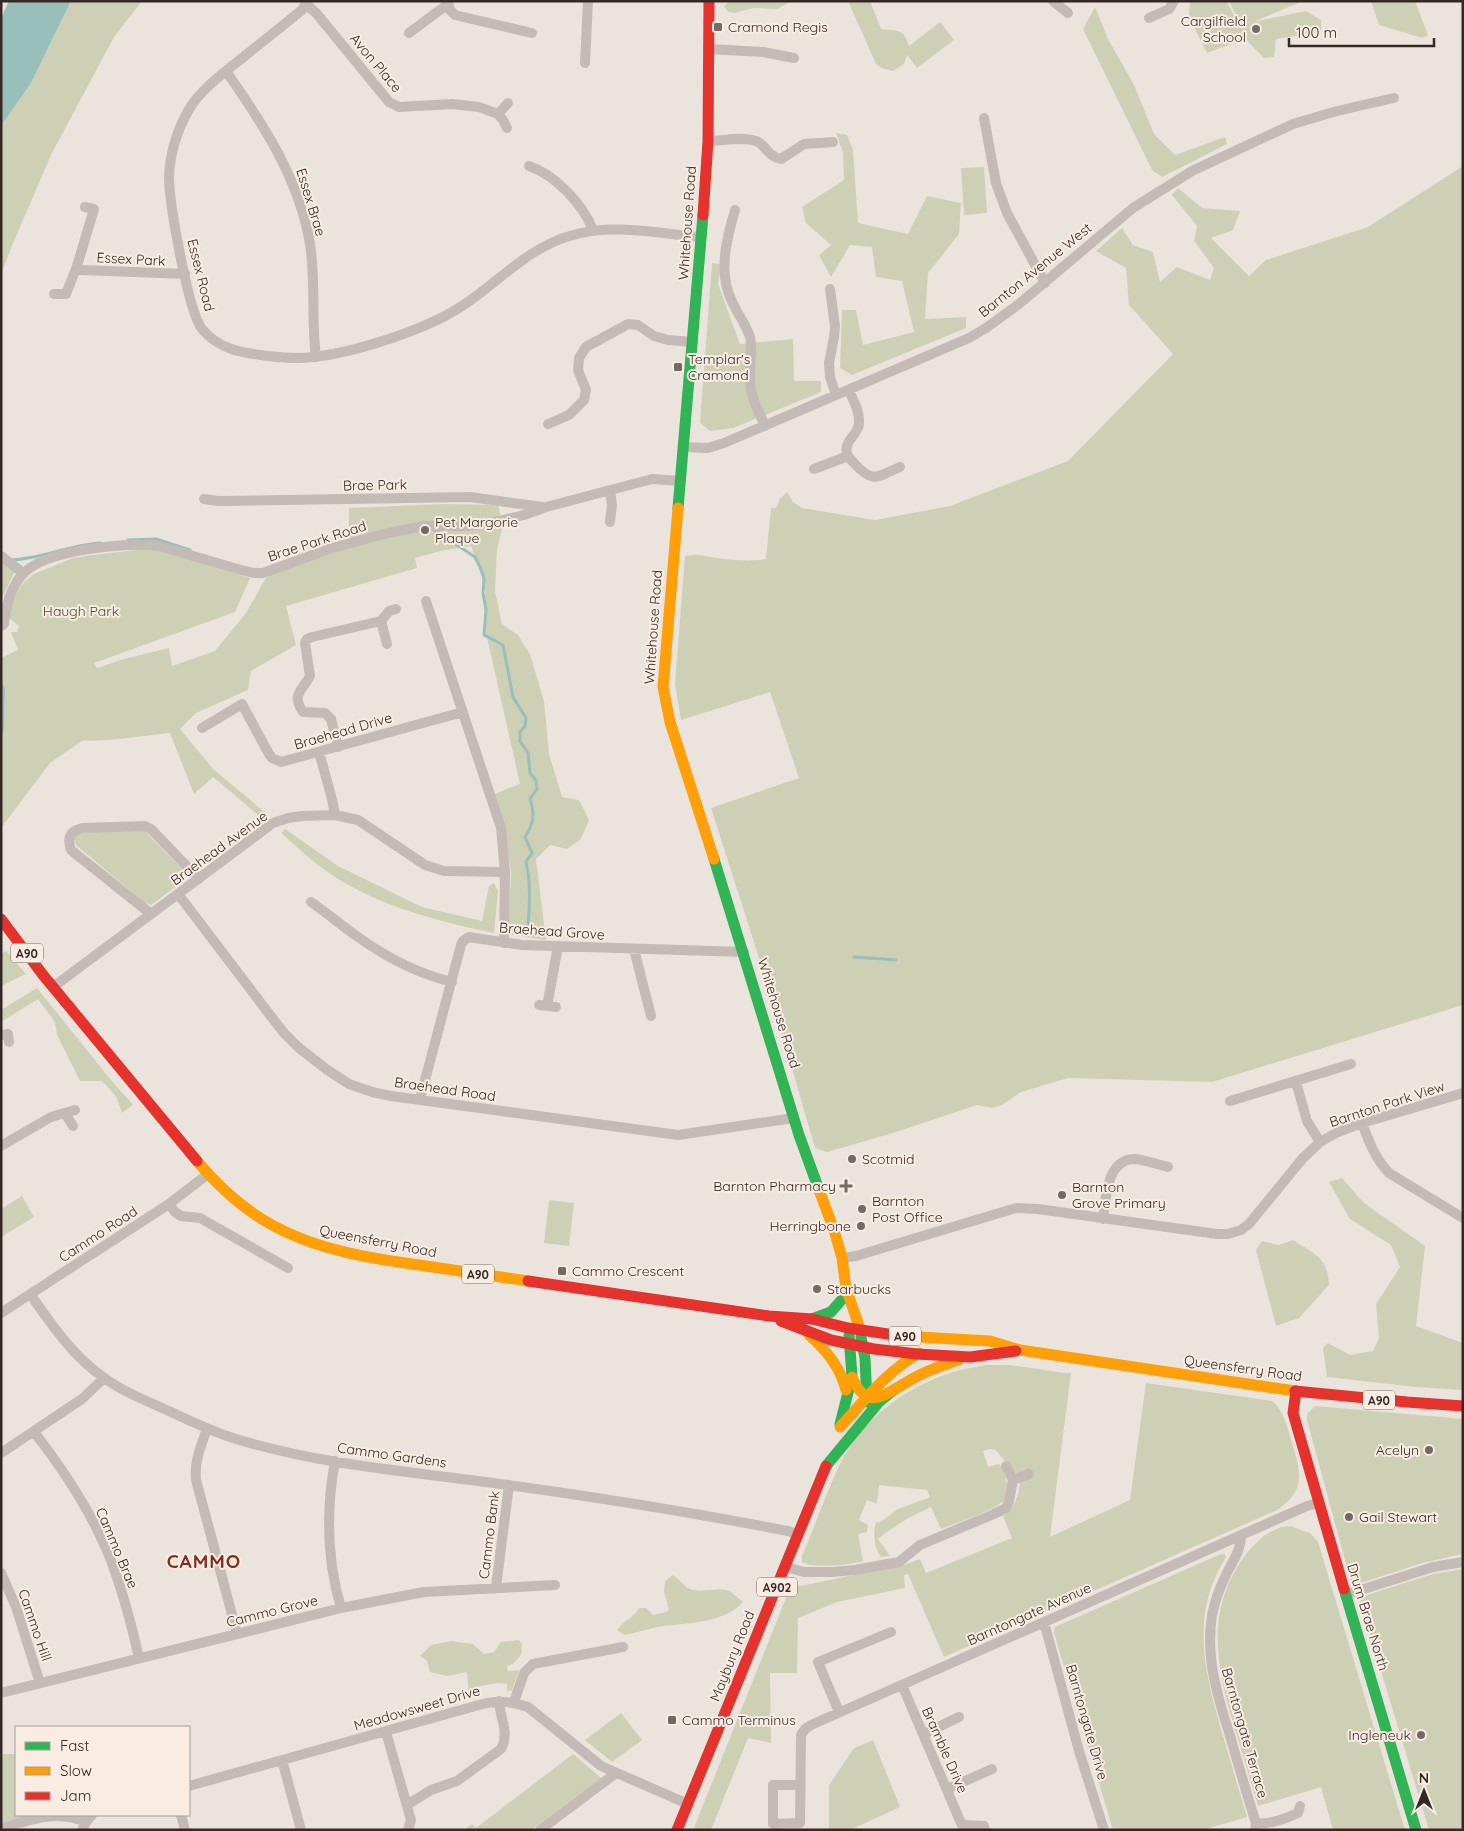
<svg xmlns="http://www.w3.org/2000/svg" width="1464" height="1831" font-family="Quicksand,sans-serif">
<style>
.green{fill:#ced0b6}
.water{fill:#99bfbb}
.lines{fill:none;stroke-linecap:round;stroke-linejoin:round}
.stream{stroke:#99bfbb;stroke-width:3}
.street{stroke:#c4bbb6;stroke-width:10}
.fast{stroke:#30b455;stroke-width:11}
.slow{stroke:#ff9f0a;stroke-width:11}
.jam{stroke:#e5322d;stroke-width:11}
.poi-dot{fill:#746a65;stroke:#f9ede3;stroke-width:2}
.labels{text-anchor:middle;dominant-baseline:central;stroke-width:4;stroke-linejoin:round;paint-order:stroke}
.shield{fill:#f9ede3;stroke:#6f645e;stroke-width:1}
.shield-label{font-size:12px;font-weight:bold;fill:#342925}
.poi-label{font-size:14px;fill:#342925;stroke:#f9ede3;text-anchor:start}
.street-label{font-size:14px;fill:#342925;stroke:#f9ede3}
.park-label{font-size:14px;fill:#475329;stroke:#f9ede3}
.district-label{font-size:19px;font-weight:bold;letter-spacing:1px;fill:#852d1d;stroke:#f9ede3}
</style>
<rect width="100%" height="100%" fill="#ebe4dd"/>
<!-- green -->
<path class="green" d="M71 1H142L114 37 51 155 11 248 1 275V126L31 83Z
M732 1H792L777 9 753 8 735 13 728 12 724 6 729 2Z
M848 1H870L881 29C897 31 904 28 909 46L940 22 954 40 917 68 907 55 904 64 893 71 881 68 876 64Z
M1190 1 1227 2 1240 27 1251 22 1241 26 1229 1H1303L1253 22 1306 11 1321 20V32L1276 39 1274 57 1264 58 1245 39 1207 53 1189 17Z
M1371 1H1415L1428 35 1422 38 1379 25Z
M1095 7 1108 39 1134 85 1154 134 1175 155 1225 137 1227 144 1162 177 1152 170 1083 29Z
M836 133 847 135 853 150 858 223 908 234 927 196 961 203 959 234 928 273 925 319 966 317V328L852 375 840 368 842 310H856L863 345 914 332 902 281 876 277 872 247 850 245 831 277 819 255 831 245 806 223 802 207 844 180 843 153Z
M1463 166V1005L1212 1082 1068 1078 1021 1092 1002 1105 992 1108 977 1105 893 1133 827 1152 815 1148 769 989 711 808 799 778 770 692 681 720 675 684 685 556C697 553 705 556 717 558 732 560 751 562 766 559L771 508H776L780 499 787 492 793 502 802 508 875 520 950 506 1068 461 1173 354 1129 305 1126 268 1096 251 1122 228 1133 245 1153 252 1160 282 1177 267 1210 280 1214 268 1194 241 1197 226 1172 195 1178 188 1202 208 1240 211 1233 230 1211 238 1249 276 1266 260 1368 227Z
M984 167 987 213 964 215 961 168Z
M712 263 721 264 718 284 740 344 793 339 794 381H821V392L733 428 710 431 700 423Z
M444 504 498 505 503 525 497 549 495 591 502 624 518 635 530 654 544 701 549 754 562 797 579 800 589 820 581 839 567 849 550 845 536 859 546 940 508 934 511 873 505 829 494 794 520 784 486 633 485 589 481 573 471 546 440 551 415 558 417 568 286 606 296 645 251 671 248 690 196 713 180 729 213 769 267 814 264 820 213 777 194 794 170 733 109 740 82 741 50 763 1 828V735L4 731 5 688 1 681V658L18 650 11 632H17L19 626 9 618 13 600 18 590 24 582 34 574 73 558 93 555 153 548 250 578 235 612 94 663 97 668 124 659 169 648 172 666 215 651 246 613 272 567 349 543V508Z
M1 554 14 573 1 600Z
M143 829 184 871 185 880 151 905 145 903 76 845 74 839 77 833Z
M285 829 338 866 422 907 482 921 489 886 494 883 498 891 494 933C437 921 381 907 332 875 314 863 298 848 281 833Z
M6 951 26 974 1 986V954Z
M37 988 111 1080 133 1105 122 1113 116 1096 102 1081H80L57 1035 55 1022 38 999 1 1022V1010Z
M1342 1178 1364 1203 1425 1246 1416 1326 1463 1343V1390L1416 1387 1327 1377 1323 1348 1328 1343 1350 1355 1373 1351 1379 1338 1376 1304 1400 1267 1391 1245 1350 1219 1329 1182Z
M22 1196 34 1217 1 1237V1209Z
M549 1200 574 1203 569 1246 544 1243Z
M1293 1240C1314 1254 1328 1257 1329 1285L1299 1318 1276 1326 1256 1250 1262 1241 1279 1245Z
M987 1365H1010L1065 1373H1071L1050 1537 1130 1500 1146 1383 1272 1401C1283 1410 1286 1423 1290 1436 1299 1468 1310 1490 1275 1511L944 1657 908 1574 904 1575 905 1588 837 1602 798 1618 797 1673H770L771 1743 748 1738 711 1830H693L790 1588 904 1565 920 1559 926 1573 1012 1538 1003 1516C1016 1508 1022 1487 1019 1473H1014L996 1450 990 1449 983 1451 988 1467 999 1464C1006 1473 1011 1491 1003 1501 995 1510 954 1524 941 1529L931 1507C911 1516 895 1525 878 1539L890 1556 881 1557C874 1549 872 1530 877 1521L879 1523 898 1509 930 1497 927 1490 879 1485 877 1504 867 1500 859 1520 868 1525 867 1532 858 1534 863 1561C850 1565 812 1569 802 1562V1556C815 1526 826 1493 840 1464 862 1420 904 1388 950 1373 962 1369 975 1367 987 1365Z
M1315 1406 1463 1419V1554L1422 1563 1358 1584 1351 1582 1307 1420V1414Z
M1290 1526 1310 1533 1318 1542 1405 1830H1333L1321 1787 1258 1806C1250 1780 1243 1755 1235 1729 1217 1668 1204 1613 1244 1557 1255 1542 1270 1527 1290 1526Z
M1221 1554H1225L1226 1557C1189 1615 1205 1675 1223 1736 1231 1763 1239 1790 1247 1817L1203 1830H1113L1054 1633 1055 1627Z
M1463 1569V1830H1429L1360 1601 1364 1596 1433 1574Z
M673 1575C679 1579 683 1585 688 1588 701 1595 718 1585 731 1592 735 1595 739 1599 743 1602 724 1623 689 1623 663 1626 650 1628 637 1633 624 1635L617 1630C625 1619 632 1620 639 1608H646L653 1615 666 1612 669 1610 664 1592 665 1581Z
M519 1640 522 1645 521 1655 513 1664 507 1666 508 1671 519 1670 512 1690 507 1691V1684L497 1683 476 1687 478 1695 469 1697 467 1672 447 1676 430 1672 427 1661 420 1656 431 1645 451 1641 473 1644 484 1654 494 1652 501 1642Z
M621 1713 642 1740 612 1762 585 1740Z
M873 1740 900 1807 850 1830H829V1785L854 1748Z
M1 1754H16V1815H36L1 1825Z
M573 1754 601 1778 531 1830H464L472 1824 476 1828Z"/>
<!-- water -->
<path class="water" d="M9 1H71L31 83 1 126V18Z
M1 681 5 688 4 731 1 735Z"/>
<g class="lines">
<!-- stream -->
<path class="stream" d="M433 529 475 557 480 567 484 578 483 593 486 610 484 635 503 645 513 697 526 718 525 726 520 732V741L528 753 530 773 536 781 537 789 530 799C535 814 534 823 525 837L532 853 526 862C531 882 530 904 528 925
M128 540 156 539 190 550
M10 560C41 559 69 545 100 543
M854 957 896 960"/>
<!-- street -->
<path class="street" d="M307 1 302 10C281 27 261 43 241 59 223 73 199 91 188 111 177 131 170 153 169 176 169 202 188 311 202 329 219 350 244 353 268 356 277 357 287 358 296 358 341 358 424 331 462 306 499 282 528 247 573 235 615 223 660 234 702 237
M448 1 450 10 455 15 532 33
M1053 1 1068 13
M306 4 317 14 389 102 399 107 452 104 479 107 498 114 503 120 507 128
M1149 18 1169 9 1174 1
M409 33 448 4
M709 49 763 52 794 58
M585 63 588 1
M226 71C263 124 299 178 310 244 316 281 311 320 316 357
M498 114 508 103
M984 118 996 183 1007 213 1045 283
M708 141C722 141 742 136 756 141 767 145 765 155 781 159L804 144 833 142
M529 166C554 174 583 204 593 230
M735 210C727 237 718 272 731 299 736 312 746 324 750 337 754 354 747 373 751 390 753 402 760 414 765 426
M77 266 81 270 185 274
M830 289 835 326 834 337 829 363 830 377 836 395
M54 294H66L77 266 94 209 85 207
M849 390C853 400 860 412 859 423 859 432 849 438 847 446 845 454 849 458 854 463 873 484 877 477 900 467
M548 424 569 415 584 400 586 390 578 370 579 358 586 347 628 324 638 325 654 336 668 340 693 342
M683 447 708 448 724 443 969 338 986 328 1019 304 1133 208 1192 171 1293 124 1337 111 1394 98
M814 469 848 456
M610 490 612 505 610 522
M204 499 218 501 470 497 543 507
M1 556 23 573
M426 601 501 828 505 872 504 943
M381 621 389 611 396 609
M1 626 4 624C5 608 11 586 23 574 44 550 129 541 159 546L241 570 254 573H263L332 548 388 533 424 526H468L495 522 524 515 546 507 652 479 680 481
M202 728 242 704 269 754 272 758 281 762 463 712
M338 747 331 719 325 713 303 712C291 694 302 691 310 676L305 643 307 639 312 637 381 621 387 644
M319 752 332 799 335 815
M178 894 270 1015 284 1033 298 1047 326 1069 349 1084 372 1092 391 1096 678 1135 794 1118
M311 902C327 913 342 926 358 937 386 957 419 974 452 982
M151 914 71 850C67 838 69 831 83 828L145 826 151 829 199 879
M634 949 651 1016
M53 987 273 823 288 818 302 816 335 815 358 820 425 865 444 871 505 872
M539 1005 556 1007
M547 1006 558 946
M1 1035 8 1034 9 1042
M1296 1082 1307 1121 1320 1142
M420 1099 461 945 463 941 469 937 522 945 744 952
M1230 1101 1351 1064
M65 1113 73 1126
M1362 1123C1369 1142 1375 1158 1389 1173L1463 1218
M1 1146 51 1117 75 1110
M169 1204 175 1212 181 1216 200 1218 288 1268
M1103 1219C1106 1199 1106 1160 1134 1159 1142 1159 1159 1165 1168 1167
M842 1258 856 1256 1016 1208 1038 1209 1217 1234H1228L1241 1230 1249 1224 1303 1158 1320 1142 1338 1132 1362 1123 1463 1093
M30 1294C51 1324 73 1356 103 1377 123 1392 147 1401 169 1411 190 1421 211 1431 233 1438 322 1466 417 1472 508 1485 602 1498 695 1513 788 1531L799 1535
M1 1313 169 1204 208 1174
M207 1429C201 1446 194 1461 196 1480L237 1633
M34 1432C66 1473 95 1517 113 1566 124 1596 132 1627 139 1658
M1 1453 82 1399 104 1378
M335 1461C326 1510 327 1561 341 1608
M1013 1480 1029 1474
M1241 1536C1241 1551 1232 1562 1226 1575 1220 1587 1215 1601 1212 1615 1205 1658 1218 1698 1231 1739 1239 1767 1247 1795 1256 1823L1255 1830
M786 1567 804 1572H832L855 1570 899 1562 920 1545 994 1514 1006 1508 1009 1501 1013 1480 1006 1466
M1 1573 16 1607 40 1683
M496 1587 509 1485
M1345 1595 1433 1567 1463 1562
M1044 1622 1079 1751 1104 1830
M902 1685 964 1830
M1 1693 341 1608 424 1592 555 1585
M514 1702 524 1673 533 1664 623 1647
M839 1712 818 1662 891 1632
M386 1732 411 1820 408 1830
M924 1734 959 1717
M282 1760 301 1830
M800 1785H773V1824L800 1823 801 1735 805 1729 811 1725 1307 1506 1318 1503
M189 1786 479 1705C497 1700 510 1701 528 1707L601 1766 688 1804
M947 1789 992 1769
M407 1805 431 1790 457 1781 501 1749C510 1733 500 1719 499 1701
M181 1815 185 1830
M1256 1823C1270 1825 1285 1819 1298 1813L1300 1806
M963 1825 984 1826 985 1830
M1 1829C30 1819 56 1810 86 1822
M82 1830 86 1822 92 1815
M540 1830 616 1773"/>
<!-- fast -->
<path class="fast" d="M678 508 703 215
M714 859 799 1135 819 1190
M812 1319 831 1312 844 1297
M861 1337 865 1358 867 1402
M840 1424 852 1377 849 1335
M826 1466 879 1402 895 1389
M1344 1589 1416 1830"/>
<!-- slow -->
<path class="slow" d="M678 508 663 687 670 722 714 859
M197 1161C218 1186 243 1209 272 1225 319 1251 374 1259 426 1266 460 1271 494 1276 528 1281
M819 1190 834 1230 842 1258 846 1288 860 1329
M809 1335C827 1351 840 1367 846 1390
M901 1336 990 1341 1020 1350 1295 1391
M852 1377C868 1416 890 1390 914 1378 928 1370 943 1365 958 1360
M840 1427C865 1400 886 1372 919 1353"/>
<!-- jam -->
<path class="jam" d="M703 215 708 141 709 1
M1 919 43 975 197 1161
M528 1281 769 1316 812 1319 848 1328 901 1336
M781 1321 831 1340 874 1349 917 1354 970 1357 1016 1351
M1295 1391 1407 1402 1463 1406
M1296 1391 1293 1413 1344 1589
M677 1830 826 1466"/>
</g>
<!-- markers -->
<g class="poi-dot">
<rect x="713" y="22" width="10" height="10" rx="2.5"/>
<circle cx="1256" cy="29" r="5"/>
<rect x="673" y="362" width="10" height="10" rx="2.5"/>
<circle cx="425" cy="530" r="5"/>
<circle cx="852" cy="1159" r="5"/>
<path d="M843.5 1178.5h5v5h5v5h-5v5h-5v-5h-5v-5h5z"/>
<circle cx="1062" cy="1195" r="5"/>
<circle cx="862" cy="1209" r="5"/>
<circle cx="861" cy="1226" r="5"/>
<rect x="557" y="1266" width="10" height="10" rx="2.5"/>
<circle cx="817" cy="1289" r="5"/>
<circle cx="1429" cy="1450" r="5"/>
<circle cx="1349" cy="1517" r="5"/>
<rect x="667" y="1715" width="10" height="10" rx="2.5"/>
<circle cx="1421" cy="1735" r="5"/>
</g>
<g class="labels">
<!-- shield labels -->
<g class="shield">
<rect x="11" y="943.5" width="32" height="19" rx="4"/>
<rect x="462" y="1264.5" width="32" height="19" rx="4"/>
<rect x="889" y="1326.5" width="32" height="19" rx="4"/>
<rect x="1363" y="1390.5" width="32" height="19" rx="4"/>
<rect x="757" y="1577.5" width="40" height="19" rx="4"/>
</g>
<g class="shield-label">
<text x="27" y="953">A90</text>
<text x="478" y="1274">A90</text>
<text x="905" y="1336">A90</text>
<text x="1379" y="1400">A90</text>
<text x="777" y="1587">A902</text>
</g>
<!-- poi labels -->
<g class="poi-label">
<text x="1246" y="21" text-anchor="end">Cargilfield<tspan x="1246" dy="16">School</tspan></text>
<text x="728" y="27">Cramond Regis</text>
<text x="688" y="359">Templar's<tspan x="688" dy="16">Cramond</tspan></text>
<text x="435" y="522">Pet Margorie<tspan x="435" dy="16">Plaque</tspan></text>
<text x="862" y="1159">Scotmid</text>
<text x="836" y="1186" text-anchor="end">Barnton Pharmacy</text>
<text x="1072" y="1187">Barnton<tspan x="1072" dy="16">Grove Primary</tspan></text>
<text x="872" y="1201">Barnton<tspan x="872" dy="16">Post Office</tspan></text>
<text x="851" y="1226" text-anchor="end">Herringbone</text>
<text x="572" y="1271">Cammo Crescent</text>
<text x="827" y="1289">Starbucks</text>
<text x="1419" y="1450" text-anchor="end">Acelyn</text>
<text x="1359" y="1517">Gail Stewart</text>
<text x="682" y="1720">Cammo Terminus</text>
<text x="1411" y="1735" text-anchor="end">Ingleneuk</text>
</g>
<!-- street labels -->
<g class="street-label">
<text transform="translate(376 63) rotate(50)">Avon Place</text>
<text transform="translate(311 202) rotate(73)">Essex Brae</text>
<text transform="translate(687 223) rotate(-86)">Whitehouse Road</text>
<text transform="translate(131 259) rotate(3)">Essex Park</text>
<text transform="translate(1035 270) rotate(-39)">Barnton Avenue West</text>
<text transform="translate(201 275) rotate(76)">Essex Road</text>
<text transform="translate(375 485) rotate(-1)">Brae Park</text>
<text transform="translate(317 541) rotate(-18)">Brae Park Road</text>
<text transform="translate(653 627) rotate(-86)">Whitehouse Road</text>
<text transform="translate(343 731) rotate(-16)">Braehead Drive</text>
<text transform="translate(219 848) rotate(-36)">Braehead Avenue</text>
<text transform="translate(552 931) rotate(4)">Braehead Grove</text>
<text transform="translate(779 1013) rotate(73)">Whitehouse Road</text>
<text transform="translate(445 1089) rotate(8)">Braehead Road</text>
<text transform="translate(1387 1104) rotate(-18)">Barnton Park View</text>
<text transform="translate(98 1234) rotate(-33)">Cammo Road</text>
<text transform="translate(378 1241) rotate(11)">Queensferry Road</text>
<text transform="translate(1243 1368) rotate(8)">Queensferry Road</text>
<text transform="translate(392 1455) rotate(8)">Cammo Gardens</text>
<text transform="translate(489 1535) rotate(-83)">Cammo Bank</text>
<text transform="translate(117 1548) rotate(67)">Cammo Brae</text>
<text transform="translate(272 1611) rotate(-14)">Cammo Grove</text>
<text transform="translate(1029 1614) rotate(-24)">Barntongate Avenue</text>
<text transform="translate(1368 1617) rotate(73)">Drum Brae North</text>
<text transform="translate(35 1625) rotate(71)">Cammo Hill</text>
<text transform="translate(732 1656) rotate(-68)">Maybury Road</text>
<text transform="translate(417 1708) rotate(-16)">Meadowsweet Drive</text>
<text transform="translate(1087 1722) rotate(74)">Barntongate Drive</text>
<text transform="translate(1245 1733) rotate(74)">Barntongate Terrace</text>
<text transform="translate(945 1750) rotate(66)">Bramble Drive</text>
</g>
<!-- park labels -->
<g class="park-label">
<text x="81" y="611">Haugh Park</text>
</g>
<!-- district labels -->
<g class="district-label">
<text x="204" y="1561">CAMMO</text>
</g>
</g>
<!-- border -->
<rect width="1464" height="1831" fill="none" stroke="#342925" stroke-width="5"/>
<!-- legend -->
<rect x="15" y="1726" width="175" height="90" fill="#f9ede3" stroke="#aa9f97"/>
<rect x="25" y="1742" width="25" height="8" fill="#30b455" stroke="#aa9f97"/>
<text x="60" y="1751" font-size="15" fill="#342925">Fast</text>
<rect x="25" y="1767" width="25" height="8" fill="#ff9f0a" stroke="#aa9f97"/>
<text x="60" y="1776" font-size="15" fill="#342925">Slow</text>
<rect x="25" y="1792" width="25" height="8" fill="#e5322d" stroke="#aa9f97"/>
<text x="60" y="1801" font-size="15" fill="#342925">Jam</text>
<!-- north arrow -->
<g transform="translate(1424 1791)" stroke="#f9ede3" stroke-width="4" paint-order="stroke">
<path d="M0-4L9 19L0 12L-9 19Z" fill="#342925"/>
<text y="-8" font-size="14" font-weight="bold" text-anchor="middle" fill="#342925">N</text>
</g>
<!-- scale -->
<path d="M1289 38v8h145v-8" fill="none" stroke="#342925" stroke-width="2.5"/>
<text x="1296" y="38" font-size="15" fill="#342925" stroke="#f9ede3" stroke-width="4" paint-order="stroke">100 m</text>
</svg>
